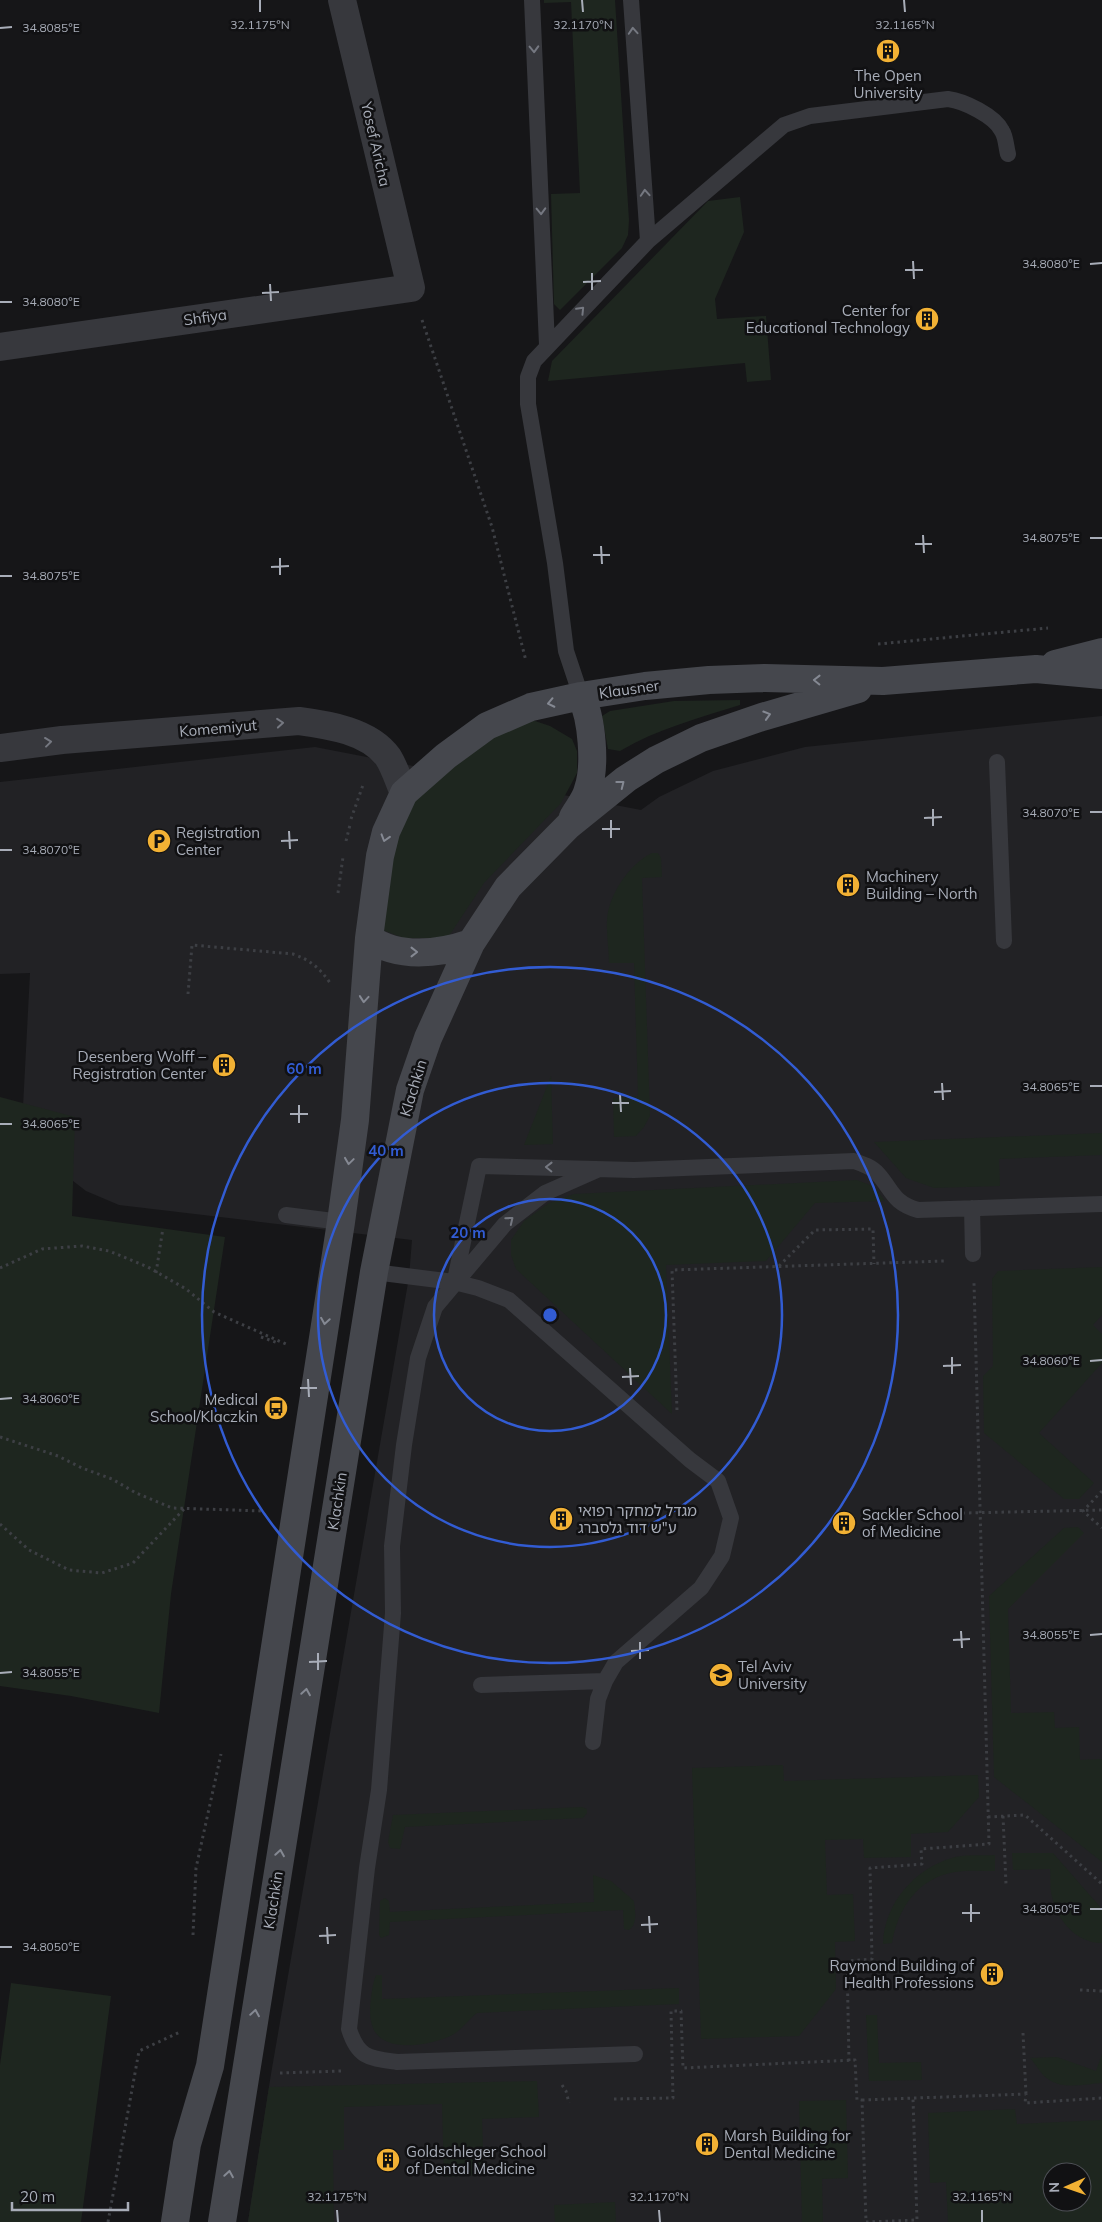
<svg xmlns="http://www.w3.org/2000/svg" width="1102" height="2222" font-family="Mulish,'Noto Sans Hebrew',sans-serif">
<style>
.built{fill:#222225;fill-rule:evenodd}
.green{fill:#1e261f;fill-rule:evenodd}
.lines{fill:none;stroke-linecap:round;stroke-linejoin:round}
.path{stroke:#3d3f44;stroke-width:3;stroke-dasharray:2.5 4;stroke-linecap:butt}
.lane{stroke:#37383d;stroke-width:16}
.street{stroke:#37383d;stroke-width:28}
.secondary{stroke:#45474d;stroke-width:28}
.oneway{stroke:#757881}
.oneway2{stroke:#858993}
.ticks{fill:none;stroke:#a8adb8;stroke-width:2}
.ring{fill:none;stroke:#325cd3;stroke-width:2.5}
.labels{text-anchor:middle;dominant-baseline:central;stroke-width:5;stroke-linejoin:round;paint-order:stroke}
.poi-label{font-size:15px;fill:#a8adb8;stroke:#111113;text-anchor:start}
.street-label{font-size:15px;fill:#a8adb8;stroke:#111113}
.ticks-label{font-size:12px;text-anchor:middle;fill:#a8adb8;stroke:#111113;stroke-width:5;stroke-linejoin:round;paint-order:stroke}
.centre{fill:#325cd3;stroke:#111113;stroke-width:2.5}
.ring-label{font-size:15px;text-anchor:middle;font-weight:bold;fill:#325cd3;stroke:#111113;stroke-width:5;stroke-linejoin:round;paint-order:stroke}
</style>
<rect width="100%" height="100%" fill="#161618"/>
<!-- built -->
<path class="built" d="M1102 716V2222H248L271 2074 409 1277 412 1240 119 1205 86 1191 33 1150 22 1126 30 973 0 974V782L315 747 641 810 659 797 713 771 805 747ZM1052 2172H1082V2202H1052Z"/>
<!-- green -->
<path class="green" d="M544 0H615L629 220 628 235 622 248 560 310 554 304 551 194 580 193 571 2 544 3Z
M740 197 744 232 715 299 717 319 766 316 771 380 747 382 745 363 548 381 552 361 708 201Z
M740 700V705C699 718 657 729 620 751L608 749 602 716 610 711 674 701Z
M529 719 550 726 572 739 577 751V773L561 803 484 883 449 936 435 938H404L380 929 383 893 402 816 417 797 498 731Z
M652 853H658L661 858 662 877 642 878 650 1116 644 1127 636 1136 614 1137 613 1098 638 1096 634 963H609C609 947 605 928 608 912 613 889 631 863 652 853Z
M551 1076 553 1144 524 1145Z
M0 1097 75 1117 72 1216 225 1237 171 1594 159 1713 71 1696 0 1686Z
M1102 1133V1155L999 1159 1000 1186 934 1188 906 1178 874 1142Z
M857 1180 875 1187 885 1201 815 1203 766 1261 666 1265 672 1414 516 1269 511 1255V1240L524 1221 549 1203 574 1194Z
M1102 1267V1315L1093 1325 1102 1334V1363L1039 1433 1094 1483 1079 1499H1064L984 1433 983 1376 993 1366 992 1279 998 1271Z
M1078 1527 1084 1533 1008 1609 1011 1713 1054 1712 1055 1728 1079 1727 1080 1760 1102 1759V1862L994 1777 989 1596 1064 1528Z
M783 1765 784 1781 978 1775 979 1797 948 1832 911 1834V1857L864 1858 863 1839 825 1840 827 1895 853 1894 855 1941 835 1942 836 1989 799 2036 701 2039 692 1768Z
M582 1807 587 1809V1813L583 1818 405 1827 400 1849 390 1848 388 1842 393 1815Z
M1012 1853H1053L1102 1909V1943C1075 1943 1055 1918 1051 1892 1050 1885 1051 1876 1050 1869L1013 1870Z
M995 1855V1871C982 1871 968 1870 955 1872 918 1878 898 1908 892 1943L883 1944C884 1904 914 1869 952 1858 965 1854 981 1856 995 1855Z
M593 1875 611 1881 634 1901C635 1911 638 1924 629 1930L624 1929 623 1910 390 1922 389 1935 381 1938 379 1935 380 1901 385 1898 389 1901 390 1912 594 1902Z
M376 1975H382V1999L679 1988V2004L477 2013C469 2019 462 2029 454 2034 435 2045 384 2055 373 2028 369 2019 370 2007 371 1998 372 1990 373 1982 376 1975Z
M11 1983 111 1996 81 2222H0V2065Z
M866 2015H877L879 2063 921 2062 922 2080 869 2081Z
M1102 2054V2083C1085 2084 1063 2090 1048 2079 1041 2075 1036 2064 1030 2058L1057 2057 1096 2071Z
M537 2081 539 2117 482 2119 484 2175 444 2177 442 2104 344 2107V2150H333L334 2222H248L269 2087Z
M846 2100 848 2178 822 2179 823 2222H802L799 2101Z
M1015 2109 1017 2124 1102 2120V2222H948L946 2182 930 2183 928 2113ZM1052 2172H1082V2202H1052Z
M615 2202 616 2222H555L554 2205Z"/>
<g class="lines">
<!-- path -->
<path class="path" d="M422 320 492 527 526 661
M878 644 1048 628
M351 819 363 785
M346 841 350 825
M338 893 343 857
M188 994 192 945 293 954C310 960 320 968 330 983
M779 1266 815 1230 873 1229 874 1264
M0 1268 42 1249 82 1246 109 1251 148 1267 186 1289 214 1312 288 1345
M156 1273 163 1228
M261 1337 278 1343
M677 1410 672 1270 945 1261
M0 1437 58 1456 82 1468 112 1479 136 1493 172 1508 263 1511
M1102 1491 1083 1511 1102 1528
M917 1514 1102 1510
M0 1524 29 1550 69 1570 102 1573 133 1563 184 1509
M1003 1816 1006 1884
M988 1817 1025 1815 1102 1884
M193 1935 196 1868 221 1754
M1080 1990 1102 1991
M1023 2033 1026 2094
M849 2061 847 1961 872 1959 870 1868 922 1864 921 1849 989 1844 974 1283
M280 2073 341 2071
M562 2085 566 2091 569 2103
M614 2099 673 2098 671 2011H681L683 2068 855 2060 857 2100H862L866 2222
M862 2100 1026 2094 1025 2103 1102 2098
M108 2222 139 2051 180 2032
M866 2222 917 2220 913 2099"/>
<!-- lane -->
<path class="lane" d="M532 0 547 345
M631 0 648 241
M581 696 566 651 555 563 528 404V377L534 361 648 241 784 125 810 116 948 99C964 101 995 116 1002 131 1006 137 1006 147 1008 154
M997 762 1004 941
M597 1170 545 1193 505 1224 435 1307 418 1358 404 1445 392 1546 393 1613 379 1790 367 1868 349 2029C358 2058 369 2058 397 2062L635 2054
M972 1208 973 1254
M286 1215 341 1222
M374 1272 454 1282 478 1288 509 1300 690 1460 718 1481 731 1518 722 1556 701 1588 616 1662 605 1681 598 1699 593 1742
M455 1280 479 1166 634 1170 854 1161C863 1164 872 1167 878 1174 893 1191 893 1203 918 1210L1102 1204
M481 1685 605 1681"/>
<!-- street -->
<path class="street" d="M0 347 411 288 342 0
M0 748 62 740 299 721C329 725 369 731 388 757 395 768 399 782 404 793"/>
<!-- secondary -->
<path class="secondary" d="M1055 664 1102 652
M573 817C578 808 586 799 588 789 596 766 592 718 581 696
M369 938C398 959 439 954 471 943
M175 2222 187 2144 210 2066 341 1222 355 1120 369 938 380 856 386 832 404 793 446 756 487 726 531 707 581 696 645 686 709 680 765 678 883 681 1036 669 1102 675
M222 2222 374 1272 410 1090 428 1038 471 943 508 887 569 825 626 779 656 760 701 738 762 717 858 689"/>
</g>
<!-- one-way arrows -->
<defs><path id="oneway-chevron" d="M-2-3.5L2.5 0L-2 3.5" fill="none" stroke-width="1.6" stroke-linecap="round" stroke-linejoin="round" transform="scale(1.25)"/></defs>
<g class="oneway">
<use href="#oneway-chevron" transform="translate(633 31) rotate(-94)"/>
<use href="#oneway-chevron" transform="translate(534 49) rotate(88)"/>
<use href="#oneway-chevron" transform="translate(645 193) rotate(-94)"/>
<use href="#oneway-chevron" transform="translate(541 211) rotate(88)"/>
<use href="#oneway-chevron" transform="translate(581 310) rotate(-46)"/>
<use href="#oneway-chevron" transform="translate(280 723) rotate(-5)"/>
<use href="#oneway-chevron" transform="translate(48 742) rotate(-7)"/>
<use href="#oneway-chevron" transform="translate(549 1167) rotate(-179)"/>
<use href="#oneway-chevron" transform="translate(510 1220) rotate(-39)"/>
</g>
<g class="oneway2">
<use href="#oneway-chevron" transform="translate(817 680) rotate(-179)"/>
<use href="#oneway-chevron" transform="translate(551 703) rotate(168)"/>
<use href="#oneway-chevron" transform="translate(767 715) rotate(-17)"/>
<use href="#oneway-chevron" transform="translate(621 784) rotate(-38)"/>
<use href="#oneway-chevron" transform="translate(385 838) rotate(107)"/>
<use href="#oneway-chevron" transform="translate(414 952)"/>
<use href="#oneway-chevron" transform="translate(364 999) rotate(95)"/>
<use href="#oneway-chevron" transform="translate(349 1161) rotate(98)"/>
<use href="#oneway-chevron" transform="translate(325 1321) rotate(99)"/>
<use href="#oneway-chevron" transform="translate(306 1692) rotate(-81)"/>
<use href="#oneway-chevron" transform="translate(280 1853) rotate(-81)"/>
<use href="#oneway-chevron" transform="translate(255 2013) rotate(-81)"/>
<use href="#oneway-chevron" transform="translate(229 2174) rotate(-81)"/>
</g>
<!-- ticks -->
<path class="ticks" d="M260 0V12M582 0 583 12M904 0 905 12M0 28 12 27M913 261 914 279M1090 264 1102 263M905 270H923M592 273V290M583 282 601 281M270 284 271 301M262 293 279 292M0 302H12M923 535 924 553M1090 538H1102M915 544H932M601 546 602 564M593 555H610M280 558V575M271 567 289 566M0 576H12M933 809V826M1090 812H1102M924 818 942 817M611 820V838M602 829H620M289 831 290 849M281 841 298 840M0 850H12M942 1083 943 1100M1090 1086H1102M934 1092 951 1091M620 1094 621 1112M612 1103H629M299 1105V1123M290 1114H308M0 1124H12M952 1357V1374M1090 1361 1102 1360M943 1366 961 1365M630 1368 631 1385M622 1377 639 1376M308 1379 309 1397M300 1388H317M0 1399 12 1398M961 1631 962 1648M1090 1635 1102 1634M953 1640 970 1639M640 1642V1659M631 1651 649 1650M318 1653V1670M309 1662 327 1661M0 1673 12 1672M971 1904V1922M1090 1909H1102M962 1913H980M649 1916 650 1933M641 1925 658 1924M327 1927 328 1944M319 1936 336 1935M0 1947H12M337 2210 338 2222M659 2210 660 2222M982 2210V2222"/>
<!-- distance rings -->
<g class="ring">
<circle cx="550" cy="1315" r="116"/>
<circle cx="550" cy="1315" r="232"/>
<circle cx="550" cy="1315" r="348"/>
</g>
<!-- icons -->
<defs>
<g id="building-disc" transform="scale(1.25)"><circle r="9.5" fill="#f2b134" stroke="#111113"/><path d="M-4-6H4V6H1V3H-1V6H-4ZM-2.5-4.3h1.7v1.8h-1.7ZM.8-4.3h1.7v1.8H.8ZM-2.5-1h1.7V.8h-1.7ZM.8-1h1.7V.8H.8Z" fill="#111"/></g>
<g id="parking-disc" transform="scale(1.25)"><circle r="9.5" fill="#f2b134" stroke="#111113"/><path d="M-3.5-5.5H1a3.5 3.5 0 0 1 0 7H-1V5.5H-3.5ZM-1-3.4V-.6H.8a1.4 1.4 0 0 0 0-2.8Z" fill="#111"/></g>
<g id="bus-disc" transform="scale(1.25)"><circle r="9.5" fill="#f2b134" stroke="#111113"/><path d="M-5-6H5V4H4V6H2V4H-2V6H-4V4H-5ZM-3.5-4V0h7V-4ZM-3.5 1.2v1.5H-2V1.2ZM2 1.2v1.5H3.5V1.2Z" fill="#111"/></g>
<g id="university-disc" transform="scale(1.25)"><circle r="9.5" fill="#f2b134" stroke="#111113"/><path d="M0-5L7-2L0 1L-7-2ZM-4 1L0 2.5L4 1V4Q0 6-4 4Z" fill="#111"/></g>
</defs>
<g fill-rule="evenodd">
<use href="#building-disc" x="888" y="51"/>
<use href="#building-disc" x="927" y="319"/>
<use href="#parking-disc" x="159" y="841"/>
<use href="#building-disc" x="848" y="885"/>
<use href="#building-disc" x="224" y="1065"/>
<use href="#bus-disc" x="276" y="1408"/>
<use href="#building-disc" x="561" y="1519"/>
<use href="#building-disc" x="844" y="1523"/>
<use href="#university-disc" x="721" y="1675"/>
<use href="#building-disc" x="992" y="1974"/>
<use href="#building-disc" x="707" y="2144"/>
<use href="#building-disc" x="388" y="2160"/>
</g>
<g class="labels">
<!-- poi labels -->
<g class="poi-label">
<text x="888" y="75" text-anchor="middle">The Open<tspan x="888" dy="17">University</tspan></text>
<text x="910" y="310" text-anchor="end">Center for<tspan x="910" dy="17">Educational Technology</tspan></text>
<text x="176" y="832">Registration<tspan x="176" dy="17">Center</tspan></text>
<text x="866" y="876">Machinery<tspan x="866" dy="17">Building – North</tspan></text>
<text x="206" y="1056" text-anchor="end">Desenberg Wolff –<tspan x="206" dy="17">Registration Center</tspan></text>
<text x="258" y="1399" text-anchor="end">Medical<tspan x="258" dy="17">School/Klaczkin</tspan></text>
<text x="578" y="1510">מגדל למחקר רפואי<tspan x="578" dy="17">ע"ש דוד גלסברג</tspan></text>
<text x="862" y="1514">Sackler School<tspan x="862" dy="17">of Medicine</tspan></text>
<text x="738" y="1666">Tel Aviv<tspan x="738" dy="17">University</tspan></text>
<text x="974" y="1965" text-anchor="end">Raymond Building of<tspan x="974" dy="17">Health Professions</tspan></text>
<text x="724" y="2135">Marsh Building for<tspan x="724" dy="17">Dental Medicine</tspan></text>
<text x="406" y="2151">Goldschleger School<tspan x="406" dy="17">of Dental Medicine</tspan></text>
</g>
<!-- street labels -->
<g class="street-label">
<text transform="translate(376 144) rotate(77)">Yosef Aricha</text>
<text transform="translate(205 317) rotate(-8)">Shfiya</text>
<text transform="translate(629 689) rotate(-8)">Klausner</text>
<text transform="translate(218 728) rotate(-5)">Komemiyut</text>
<text transform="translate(413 1088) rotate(-73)">Klachkin</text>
<text transform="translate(337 1501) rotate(-81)">Klachkin</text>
<text transform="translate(273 1900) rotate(-81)">Klachkin</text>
</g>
</g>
<g class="ticks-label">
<text x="260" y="29">32.1175°N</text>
<text x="583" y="29">32.1170°N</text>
<text x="905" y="29">32.1165°N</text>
<text x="51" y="32">34.8085°E</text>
<text x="1051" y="268">34.8080°E</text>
<text x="51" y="306">34.8080°E</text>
<text x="1051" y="542">34.8075°E</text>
<text x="51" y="580">34.8075°E</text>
<text x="1051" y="817">34.8070°E</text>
<text x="51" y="854">34.8070°E</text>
<text x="1051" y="1091">34.8065°E</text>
<text x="51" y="1128">34.8065°E</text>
<text x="1051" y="1365">34.8060°E</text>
<text x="51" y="1403">34.8060°E</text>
<text x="1051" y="1639">34.8055°E</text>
<text x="51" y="1677">34.8055°E</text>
<text x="1051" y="1913">34.8050°E</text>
<text x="51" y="1951">34.8050°E</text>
<text x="337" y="2201">32.1175°N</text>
<text x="659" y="2201">32.1170°N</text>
<text x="982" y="2201">32.1165°N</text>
</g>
<circle cx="550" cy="1315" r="8" class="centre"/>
<g class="ring-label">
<text x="304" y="1074">60 m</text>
<text x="386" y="1156">40 m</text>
<text x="468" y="1238">20 m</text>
</g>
<!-- north arrow -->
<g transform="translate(1067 2187) rotate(268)"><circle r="24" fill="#111113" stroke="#4d4f55"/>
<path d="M0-4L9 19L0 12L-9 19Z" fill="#f2b134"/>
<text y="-8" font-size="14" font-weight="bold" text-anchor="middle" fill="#a8adb8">N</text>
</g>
<!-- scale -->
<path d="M12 2202v8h116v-8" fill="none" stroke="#a8adb8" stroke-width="2.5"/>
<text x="20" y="2202" font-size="15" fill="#a8adb8" stroke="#111113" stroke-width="4" paint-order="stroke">20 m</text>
</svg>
